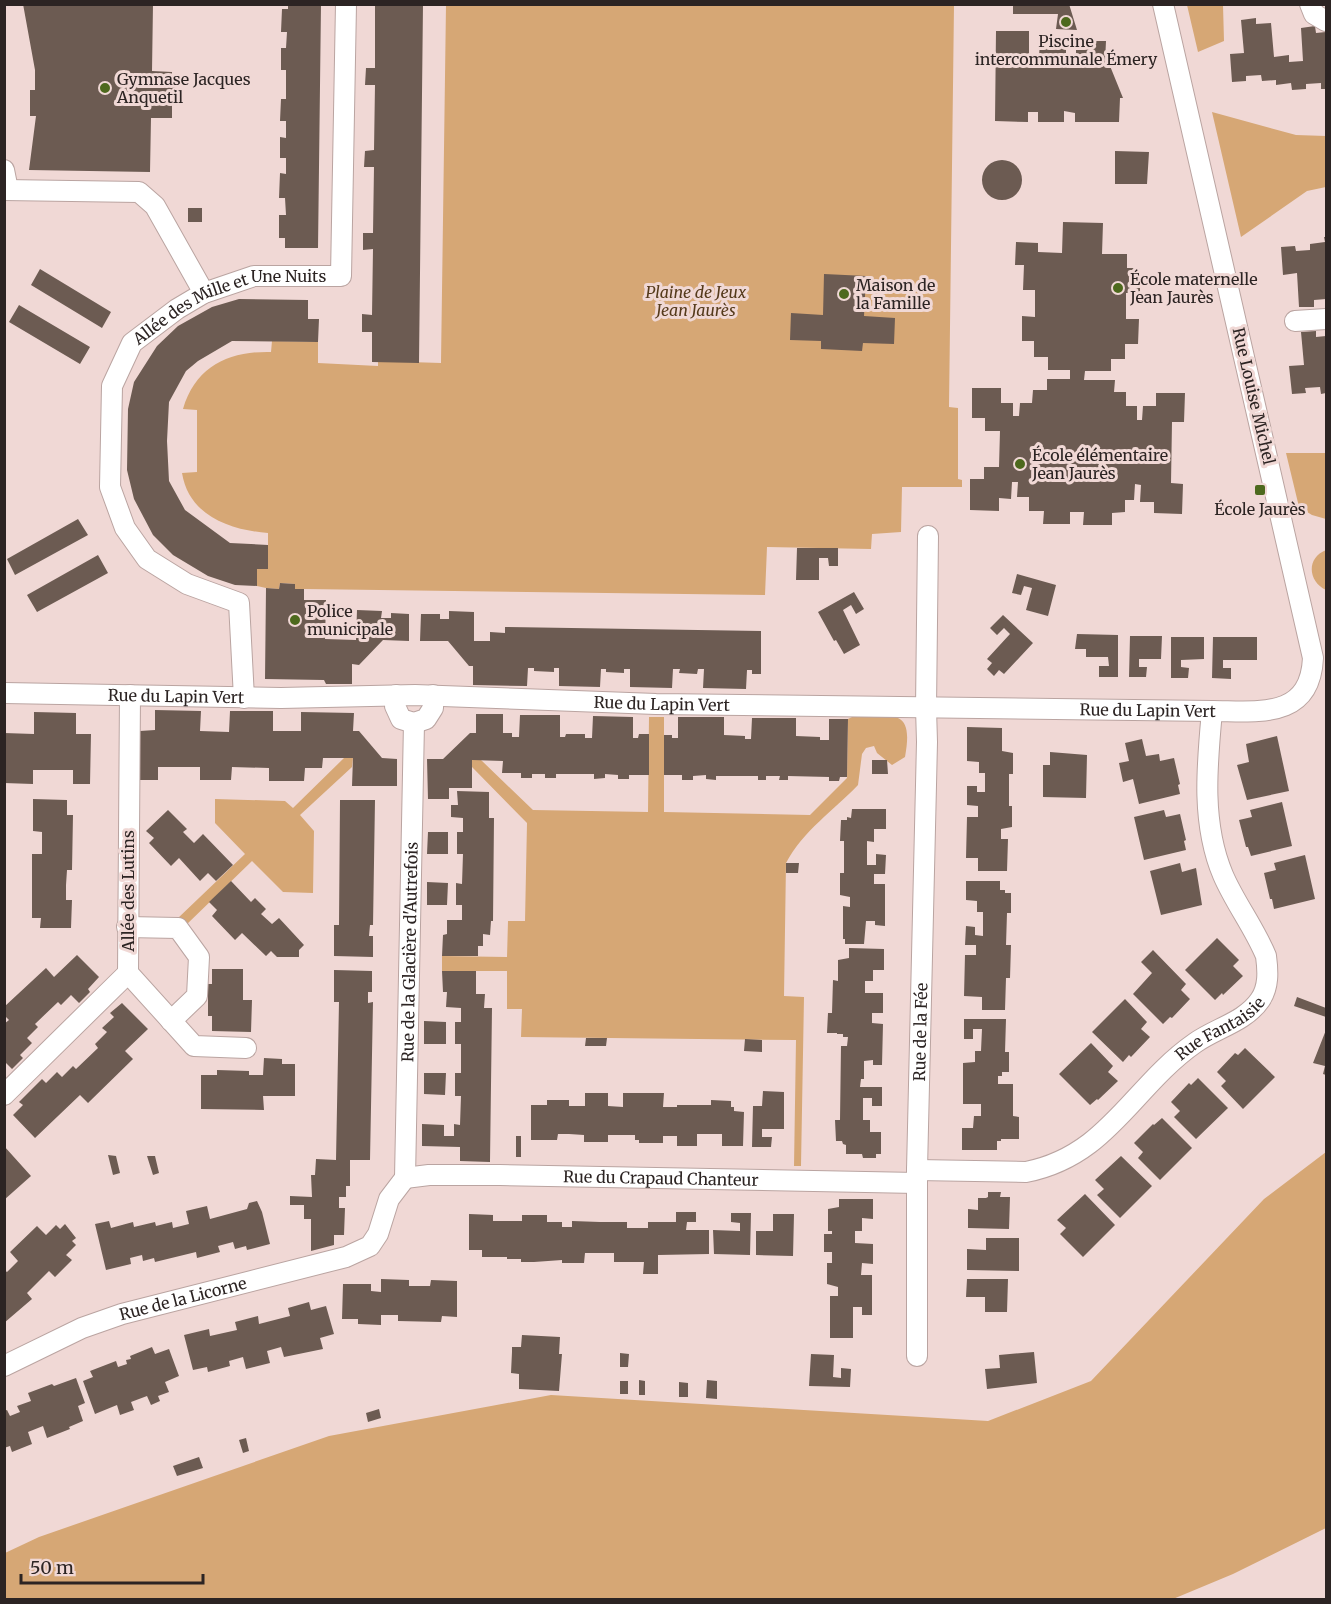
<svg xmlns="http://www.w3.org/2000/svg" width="1331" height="1604" font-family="Merriweather,serif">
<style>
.green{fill:#d6a775}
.building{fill:#6c5b52}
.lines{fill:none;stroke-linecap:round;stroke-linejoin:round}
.street-casing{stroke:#baa4a1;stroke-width:22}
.street{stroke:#fff;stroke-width:20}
.poi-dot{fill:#4d691d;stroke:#f0d8d5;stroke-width:2}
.labels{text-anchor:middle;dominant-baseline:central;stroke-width:6;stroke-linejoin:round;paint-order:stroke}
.poi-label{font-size:16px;fill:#2c2423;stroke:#f0d8d5;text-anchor:start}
.park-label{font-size:16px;font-style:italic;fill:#553a1b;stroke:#f0d8d5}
.street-label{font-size:16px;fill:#2c2423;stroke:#f0d8d5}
</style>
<rect width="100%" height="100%" fill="#f0d8d5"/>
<!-- green -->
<path class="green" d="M446 5H954L949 407 958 408V479L962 480V487H902L901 532 872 534 871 549 767 547 765 595 304 589H295V584L280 583 279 589 266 588 257 586V569H268V533C230 530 189 516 182 473L197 472V410L183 409C196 366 229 351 271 352L272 341 318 342V363L378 366V361L441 363Z
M1187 5H1223L1224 41 1198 52Z
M1212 112 1296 135 1326 136V187L1307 191 1241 237Z
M1286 453H1326V519L1312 515 1299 507Z
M1326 550V590C1308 582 1306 558 1326 550Z
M856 715C894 716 914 708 905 757L892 765 877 753 874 746 866 748 862 754 858 785C834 810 803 831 786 863L784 996 804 997 801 1166H794L796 1040 521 1037 522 1009H507V971H442V956L507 957 508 921H525L527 823 472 767V760H481L533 810 648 812 649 717H664V812L810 815 847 778 848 719Z
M344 758H353L352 767 300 815 314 831 313 893 283 892 252 861 184 927 177 919 245 854 215 823V799L285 801 293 808Z
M1326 1152V1528L1233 1574 1173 1599H5V1553L39 1537 329 1436 551 1395 988 1421 1091 1381 1264 1199Z"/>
<!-- building -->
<path class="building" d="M23 4H153L152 71 172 72V79H175V103H172V118H151L150 172 29 170 36 116H30V90H35V70Z
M288 4H321L318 248H285V238H279V215H286L285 198H279L280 173 286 174V158H280V137L286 138V121H280L281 99H286V70H281V48H286L287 32H281L282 9H288Z
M375 4H423L419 363 372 362V332H362V314L372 315 373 249 363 250V233H373L374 167H364L365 151 374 150 375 85H365L366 68H375Z
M1013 4H1069L1077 30 1056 29 1058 14H1013Z
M1256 18V24L1271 23 1274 57 1289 55V62L1303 61 1301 28 1315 26 1316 33 1326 32V89H1321V83L1306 84V89L1292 90 1291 83 1276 85V80L1262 81 1261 75 1246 76V81L1232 82 1230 54 1244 53 1241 20Z
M996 31H1029V57H1039L1040 41H1066V57H1076V41H1106L1105 62 1108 61 1123 98H1120L1119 122H1075V113L1064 111V122H1038V112H1028V122L995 121Z
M1115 151 1149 152 1147 184H1115Z
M982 180a20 20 0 1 1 40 0a20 20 0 1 1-40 0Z
M188 208H202V222H188Z
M1063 222 1103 223 1102 254H1127V268H1140V293H1126V319H1139L1138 344H1125V359H1111V371H1085L1084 380H1115L1114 392H1126V406H1137V420H1142L1143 406H1156V393H1185L1184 422H1172L1171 483 1183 484 1182 514 1154 513V502H1140L1141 485 1135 484 1134 500H1125V512L1112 513V525H1083L1084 512H1070V524H1043L1044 511H1029V497H1017L1018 482H1012L1011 499 999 498V511L970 510V479H984V467H999L1000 431H985V418H972V388H1001V403H1013V416H1019L1020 403H1032L1033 390H1047V379H1070V370H1048V357H1034V341H1022V316L1035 317V290H1023L1024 265H1015L1016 242 1038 243V252L1062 253Z
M1324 237H1326V299L1314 300V307H1299L1297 273 1283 275 1281 247 1295 246 1296 251 1310 250V244L1325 242Z
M40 269 111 312 102 328 31 285Z
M824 274 866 276 864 316 895 318 894 344 863 343 862 351 821 349V341L790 340 791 313 823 315Z
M239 299 308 300V319H319L318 342 232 341 198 361 186 371 169 402 167 441 169 481 185 510 230 543 268 545V569H257V586L235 585 208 576 173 555 153 535 134 499 127 470 128 409 134 382 157 346 178 326 212 307Z
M19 305 90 347 80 364 9 322Z
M1316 331V337L1326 336V393L1321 394 1320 387 1305 388 1306 393 1292 394 1289 366 1304 365 1301 332Z
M78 519 88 535 15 575 7 559Z
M797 548H838V566H829L828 558H819V580H796Z
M98 555 108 573 37 612 27 595Z
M1017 574 1056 585 1048 616 1026 610 1032 588 1024 586 1021 595 1012 593Z
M280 583 295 584V589H304V600H326L325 639 356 640 357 610 382 611 381 618H391V613L409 614V641L383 640 359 665 352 664V684H326L324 680 265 679 266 588 279 589Z
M854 592 864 609 856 614 851 605 843 610 860 645 844 654 836 640 834 641 818 612Z
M449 611 474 612V641H490V632L505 633V627L761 631V674H752V670H747L746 689 703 688 704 669H698L697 674 679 673 680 669H673L672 688 630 687V669H624V673L606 672V669H601L600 687 559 686V668H554V672L534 671V668H528L527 686 473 685V666H469L448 641H420L421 614H440V619H449Z
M1003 615 1033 643 1004 674 999 670 994 676 987 669 992 663 987 659 1010 634 1004 628 997 635 990 628Z
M1077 634 1118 635V677H1099V666H1109L1108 657H1086V649H1075Z
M1130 636H1162L1161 659H1139V667H1147L1146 677H1129Z
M1171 637H1204V659L1181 660V667L1189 668 1188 678H1171Z
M1213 637H1257V660H1223V668H1231V679L1212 678Z
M155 710 201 711 200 731 229 732 230 711H273V731H301V712L354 713 353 731H359L382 758 397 759V786H352L353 758H323L322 768H305L304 781H269V768L232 767 231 780H200V767H158V780H140V731L155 730Z
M34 712 76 713V734H91L90 784H73V770H33V784L4 783V733L34 734Z
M476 714H503V733H512V737H519L520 715H560V737H565L566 734H585V738H592L593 716 633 717V738H638L639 734H649V775H629V779H618V775L605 774V778L594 779V774H556V778H545V774H532V778H521V773H502L503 761 472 760V788H449V799H428L427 759H443L470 733H476Z
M678 717H724V735L745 736V739H751L752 718H796V736L820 737V740H829V719H848L847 777H840L839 781H829V777L788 776V780H779L780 776H766V780H758V776H716V780L706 779V775L693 776V780H682V775H664V735H672V738H678Z
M967 727 1002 728V751L1013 753V774H1009V806H1012V827L1001 829V839H1008L1007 871H978V858H966L967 817H978V806L967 805V786H977V792H985V773H979V762L967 761Z
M1277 736 1289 791 1247 800 1237 765 1249 762 1246 744Z
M1142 739 1146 756 1159 754 1160 761 1174 758 1180 784 1178 785 1180 794 1139 804 1133 779 1123 782 1119 763 1129 761 1125 743Z
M1050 752 1087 755 1086 798 1043 797V765H1050Z
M872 760H887L888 774H872Z
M457 791 489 792V818H494L493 921H491L490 935 483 934V946H478V956H442L443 935 447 934V920H462V905H456V883L462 884 463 854H457V832H463V818L451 817V805H458Z
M33 799 67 800V815H73L72 870H67L66 885V900H72L71 928H40L41 918H32V854H42V832L33 831Z
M340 800H375L373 925H370L369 936H373V957L334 956V925H339Z
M1282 802 1292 846 1251 856 1248 847H1246L1239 820 1252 817 1250 810Z
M852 809H886V829H874V842L867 841V865H876V854L886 855 885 874H874V884H885V926L875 925V921H866L864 944H845V939H843V906L850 907V897L840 895V873H844V841H840L841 820H847V817L851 818Z
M168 810 187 829 183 832 194 843 203 834 233 865 216 881 208 873 200 881 179 858 171 866 149 843 154 838 146 831Z
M1164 810 1166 817 1180 814 1186 840 1184 841 1186 850 1144 860 1134 817Z
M428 832H448V854H427Z
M1305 855 1315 899 1274 909 1272 899H1270L1264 873 1276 870 1274 863Z
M786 863H799L798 873H786Z
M1180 863 1182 872 1196 868 1202 905 1161 915 1150 871Z
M231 881 251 902 255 898 266 909 261 914 272 924 279 918 304 945 299 950V957H277L271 951 266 956 242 933 235 940 212 916 217 910 209 902Z
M966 881H1000V890H1005V893H1011V913H1007L1006 945H1011L1010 978H1006L1005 1010H982V997L964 996 965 955H976V945H965L966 926 975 927V935L983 936V912H977V901L966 900Z
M427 882 448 883 447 905H427Z
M1217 938 1239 960 1233 966 1243 976 1223 995 1222 993 1215 1000 1185 970Z
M849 948 884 949V970H873V981H865V993H883V1013H872V1023L883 1024 882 1065H873V1060L864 1061V1079H861L860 1087H882V1106H872V1098H863V1120H870V1132H881V1154H876V1158H863L862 1154H846V1145L843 1144 842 1141H836L835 1120H840L841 1046H847L848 1037H843V1034H837V1033H827L828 1013H832L833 980 838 981V960L849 958Z
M1153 950 1186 984 1181 990 1190 999 1172 1018 1170 1017 1163 1024 1133 994 1152 973 1141 962Z
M77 955 99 977 88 989 90 992 79 1003 71 995 61 1005 58 1002 35 1024 38 1027 27 1038 32 1043 20 1055 23 1058 12 1069 4 1061V1024L9 1020 4 1015V1007L46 968 54 977Z
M212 969H243V1000H252L251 1032 212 1031V1016H208V984H212Z
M334 970 372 971V992H368V1003L373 1002 370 1160H350V1186H346V1197H339V1208H345L344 1235H334V1245L311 1251V1219H304V1205H290V1196L312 1197 311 1175H315L316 1159 336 1160 339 1002H334Z
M442 971H476V994H485L484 1008H492L490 1162 460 1161V1147L422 1146V1124L444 1125V1136H454V1124L460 1125 461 1096H455V1073H461V1044H455V1022H461V1008L446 1007 447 992H443Z
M1297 997 1326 1008V1017L1294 1006Z
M1125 999 1147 1022 1141 1029 1150 1037 1131 1057 1129 1055 1123 1062 1092 1032Z
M122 1003 148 1029 125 1051 133 1059 88 1103 80 1095 35 1138 13 1115 23 1105 19 1102 42 1079 46 1083 57 1072 62 1077 73 1066 76 1069 98 1048 95 1044 107 1032 102 1028 114 1017 110 1013Z
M964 1019H1006L1005 1052H1009V1072H1002V1076H998V1084H1013V1116L1019 1117V1139H1001V1141H997V1150H962V1128H973L974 1116H981V1104H963V1063L975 1062V1051H981L982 1029H973V1039H964Z
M424 1021 446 1022V1044H424Z
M1326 1030V1075L1323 1074 1325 1066 1313 1063Z
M586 1038H607L606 1046H585Z
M745 1039 762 1040V1052L744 1051Z
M1091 1043 1113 1066 1108 1072 1118 1081 1098 1100 1097 1099 1090 1105 1059 1074Z
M1245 1048 1275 1077 1243 1109 1221 1086 1226 1081 1217 1072 1235 1053 1238 1055Z
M264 1058 282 1059V1064H295V1096H263L264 1110 201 1109V1075H217V1070L249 1071V1075H263Z
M424 1073H446L445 1095 424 1094Z
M1198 1078 1228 1108 1196 1139 1174 1117 1180 1111 1171 1102 1189 1083 1191 1085Z
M763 1091 784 1092V1129H762V1137H772L771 1147H752L753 1106H762Z
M585 1093H608V1106L623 1107V1093H664L663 1107H677V1105H711V1100L731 1101V1107H734V1111L744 1112 743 1146H722V1134H697V1146H677V1136H663V1143H639V1140H635V1135H608V1142H584V1135L569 1134H558L557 1140H531V1105H547V1100H569V1106H585Z
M1162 1118 1192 1148 1160 1180 1138 1158 1143 1152 1134 1143 1153 1124 1154 1125Z
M516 1136H521V1157H516Z
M4 1146 31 1176 4 1200Z
M108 1155 116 1156 120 1173 113 1175Z
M147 1156H155L159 1173 153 1175Z
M1121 1156 1152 1186 1120 1218 1097 1195 1104 1189 1095 1180Z
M988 1192H1001L1000 1197H1010L1009 1229 968 1228V1209L978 1210V1198H986L988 1197Z
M1085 1194 1115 1225 1083 1257 1060 1234 1066 1228 1057 1220Z
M839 1199H873V1219L862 1218V1231H855V1243L873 1244V1264L862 1263 861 1275H872V1315H862V1307H853V1338H830V1296H838V1287L827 1284V1263H832V1252H824V1234H832V1231H828V1209L839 1207Z
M257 1201 262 1212 270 1244 247 1250 246 1246 235 1249 233 1242 218 1246 220 1252 197 1258 196 1252 155 1262 154 1258 143 1261 142 1255 130 1258 131 1264 106 1270 95 1224 109 1221 111 1228 133 1222 134 1227 155 1222 156 1226 172 1222 173 1228 189 1224 186 1211 207 1206 210 1219 247 1209 249 1203Z
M676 1212H696V1222H687L686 1230H709V1254L658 1255V1274H643L644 1262H614V1253H585L584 1263H562V1260L534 1262H521V1259H507V1257H482V1250H469V1214L493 1215V1221H522V1215H547V1222H562V1227H572V1221L600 1222H627V1228H648V1222H676Z
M731 1213H751L750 1255 714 1254 713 1230 740 1231V1223L731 1222Z
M773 1214H794L793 1256 756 1255V1231H773Z
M65 1224 76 1238 72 1241 76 1245 66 1255 72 1260 55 1277 49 1271 27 1293 32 1299 4 1323V1270L7 1272 18 1261 10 1252 37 1226 46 1235 56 1225 60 1229Z
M986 1238H1019V1271L967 1270V1249L986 1250Z
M381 1279 409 1280V1286H430L431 1280 457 1281V1317L442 1316 441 1322 398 1321V1315H381V1325L358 1324V1319H342L343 1284H371V1291L381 1292Z
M967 1279H1008L1007 1312H985V1297H966Z
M309 1302 311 1310 326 1306 334 1334 320 1338 323 1349 284 1357 281 1347 267 1351 270 1363 246 1369 243 1357 229 1361 230 1366 208 1372 207 1367 193 1370 184 1335 209 1329 210 1336 237 1330 235 1322 258 1316 259 1324 290 1316 288 1308Z
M522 1335 560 1337 559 1354H562L559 1391 519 1389V1374L511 1373 512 1352V1347H521Z
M152 1347 155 1354 169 1349 179 1376 165 1382 169 1392 158 1396 160 1401 151 1405 147 1396 131 1402 134 1410 120 1415 117 1405 95 1414 83 1381 93 1377 90 1371 116 1361 118 1367 127 1364 126 1360 131 1359 130 1356Z
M1034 1352 1037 1383 987 1389 985 1369 1000 1368 999 1355Z
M620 1353 629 1354 628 1367H620Z
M811 1354 834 1355 833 1377 841 1378V1368L851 1369 850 1387 809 1386Z
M76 1378 85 1403 78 1406 83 1421 69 1427 70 1429 47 1438 43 1426 28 1432 32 1444 12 1452 10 1446 4 1448V1411L7 1410 10 1416 20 1412 17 1406 31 1401 28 1393 52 1384 54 1386Z
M639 1380 645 1381V1395H639Z
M707 1380 717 1381V1399L706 1398Z
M620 1381H628V1394H620Z
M679 1382 688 1383V1397H679Z
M379 1409 381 1418 368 1422 366 1413Z
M246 1438 249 1451 243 1453 239 1440Z
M199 1457 203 1468 177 1476 173 1466Z"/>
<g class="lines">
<!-- street casing -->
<g class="street-casing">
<g id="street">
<path d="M1310 4 1314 14 1326 21"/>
<path d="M4 170 8 190"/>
<path d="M4 190 139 192 155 206 204 293"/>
<path d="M1295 321 1326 319"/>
<path id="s1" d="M4 693 281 698 415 695 656 704 1212 711C1258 711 1310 720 1313 658L1163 4"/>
<path d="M130 695 128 973 194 1046 246 1048"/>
<path d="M396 695 395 706 401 719 414 723 426 719 433 708V695"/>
<path id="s2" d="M244 698 239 603 187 584 147 559 125 528 110 487 112 386 132 343 177 309 204 293 254 276H341L346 4"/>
<path d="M127 927 178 928 199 957 197 996 171 1021"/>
<path d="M4 1095 128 973"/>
<path id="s3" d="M917 1170 1026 1172C1108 1156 1132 1087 1195 1043 1216 1028 1245 1022 1260 1000 1269 987 1268 971 1266 956 1254 927 1235 903 1223 875 1201 823 1207 765 1212 711"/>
<path id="s4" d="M405 1178 429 1175H500L917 1183"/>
<path id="s5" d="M405 1178 414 723"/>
<path id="s6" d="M917 1356V1170L927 742 926 708 928 536"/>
<path id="s7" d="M4 1366 82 1328 122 1314 346 1257 370 1246 378 1234 389 1199 405 1178"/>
</g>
</g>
<!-- street -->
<use href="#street" class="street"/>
</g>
<!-- markers -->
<g class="poi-dot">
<circle cx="1066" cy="22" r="6"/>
<circle cx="105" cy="88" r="6"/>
<circle cx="1118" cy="288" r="6"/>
<circle cx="844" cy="294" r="6"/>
<circle cx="1020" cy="464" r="6"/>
<rect x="1254" y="484" width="12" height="12" rx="3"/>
<circle cx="295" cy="620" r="6"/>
</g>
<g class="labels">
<!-- poi labels -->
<g class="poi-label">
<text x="1066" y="41" text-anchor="middle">Piscine<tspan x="1066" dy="18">intercommunale Émery</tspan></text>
<text x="117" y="79">Gymnase Jacques<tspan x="117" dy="18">Anquetil</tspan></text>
<text x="1130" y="279">École maternelle<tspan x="1130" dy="18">Jean Jaurès</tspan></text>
<text x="856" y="285">Maison de<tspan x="856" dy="18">la Famille</tspan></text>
<text x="1032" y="455">École élémentaire<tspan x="1032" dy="18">Jean Jaurès</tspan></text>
<text x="1260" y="509" text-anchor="middle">École Jaurès</text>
<text x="307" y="611">Police<tspan x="307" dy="18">municipale</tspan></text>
</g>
<!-- park labels -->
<g class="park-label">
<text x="696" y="292">Plaine de Jeux<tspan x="696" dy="18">Jean Jaurès</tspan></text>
</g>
<!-- street labels -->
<g class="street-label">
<text stroke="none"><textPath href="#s2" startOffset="536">Allée des Mille et Une Nuits</textPath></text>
<text transform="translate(1254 396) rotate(77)">Rue Louise Michel</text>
<text stroke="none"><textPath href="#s1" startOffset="172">Rue du Lapin Vert</textPath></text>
<text stroke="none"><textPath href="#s1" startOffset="658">Rue du Lapin Vert</textPath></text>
<text stroke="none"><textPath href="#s1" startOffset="1144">Rue du Lapin Vert</textPath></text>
<text transform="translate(128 891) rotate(-90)">Allée des Lutins</text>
<text stroke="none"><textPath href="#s5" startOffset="226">Rue de la Glacière d'Autrefois</textPath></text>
<text stroke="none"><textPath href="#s3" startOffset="354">Rue Fantaisie</textPath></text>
<text stroke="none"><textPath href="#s6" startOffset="324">Rue de la Fée</textPath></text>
<text stroke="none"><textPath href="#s4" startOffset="256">Rue du Crapaud Chanteur</textPath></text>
<text stroke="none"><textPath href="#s7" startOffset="192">Rue de la Licorne</textPath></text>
</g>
</g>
<!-- border -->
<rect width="1331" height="1604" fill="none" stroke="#2c2423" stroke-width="12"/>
<!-- scale -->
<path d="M21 1574v9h182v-9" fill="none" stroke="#2c2423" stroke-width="3"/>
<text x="30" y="1574" font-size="18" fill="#2c2423" stroke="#f0d8d5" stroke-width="4.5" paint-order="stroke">50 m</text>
</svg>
